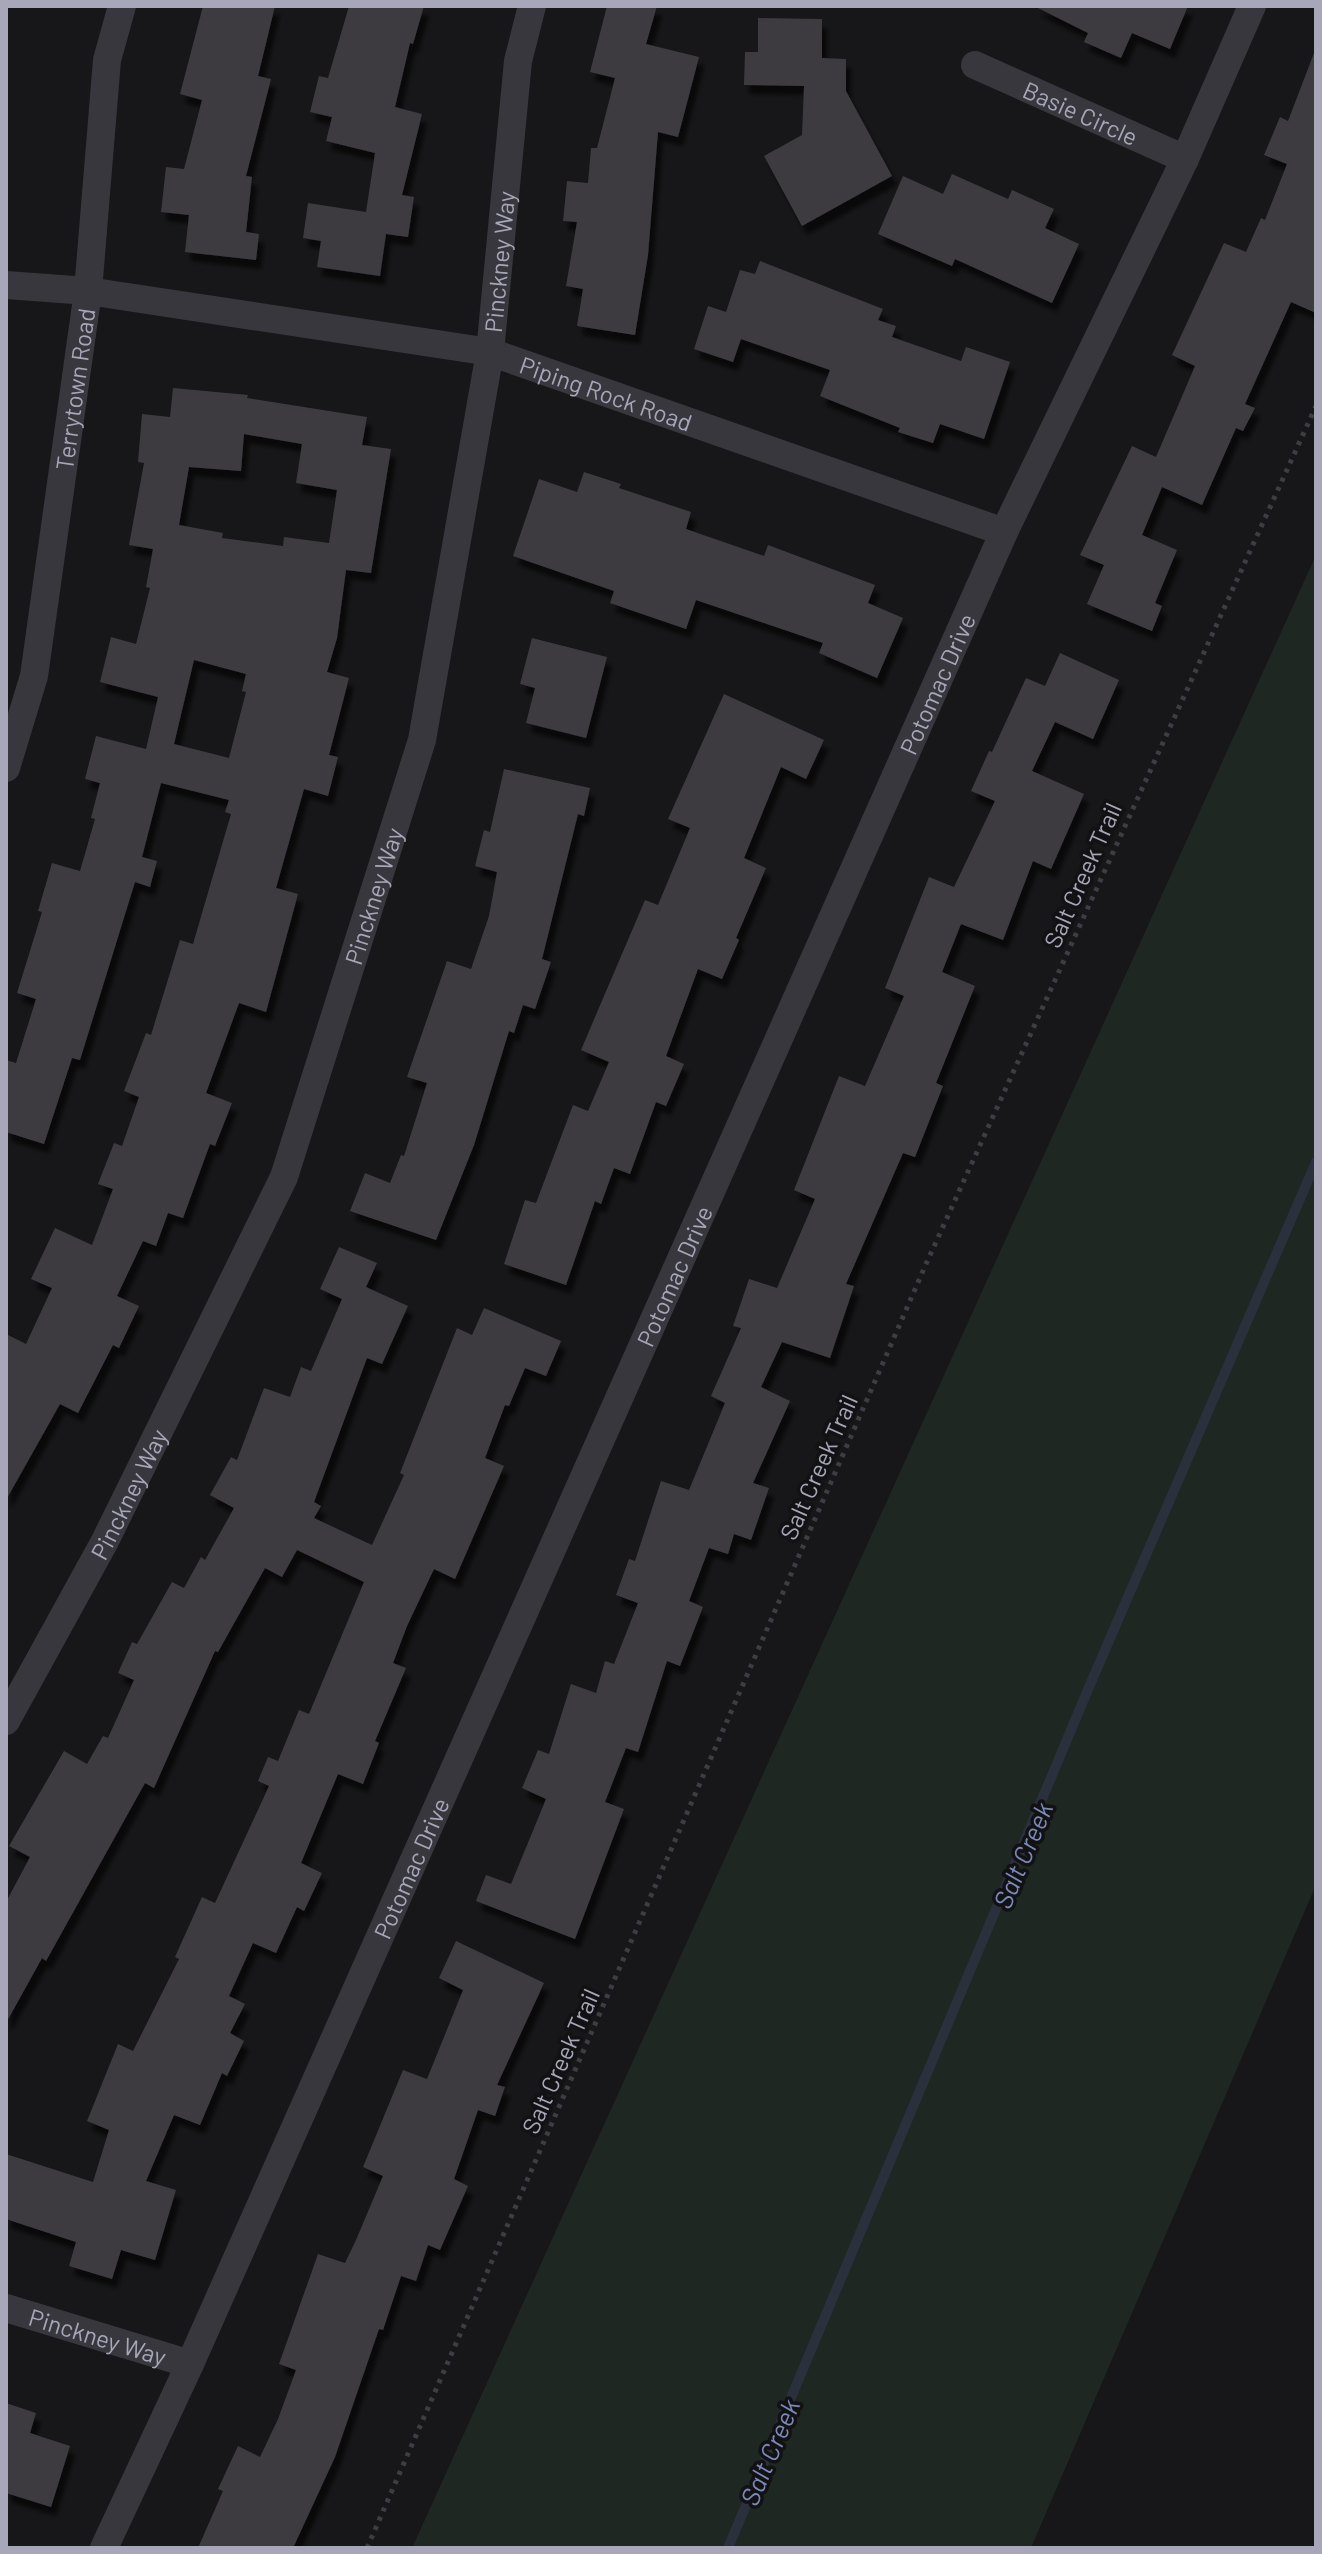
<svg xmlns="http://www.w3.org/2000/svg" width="1322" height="2554" font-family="Barlow,sans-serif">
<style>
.green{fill:#1e2721}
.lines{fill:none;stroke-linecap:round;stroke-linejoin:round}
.stream{stroke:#2b303d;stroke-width:10}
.building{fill:#3c3b41;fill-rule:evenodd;filter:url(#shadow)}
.path{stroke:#3d3d45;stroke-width:5;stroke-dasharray:4 6;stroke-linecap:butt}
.minor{stroke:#38373e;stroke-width:28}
.labels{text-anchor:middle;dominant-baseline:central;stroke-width:7;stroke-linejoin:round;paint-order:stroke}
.street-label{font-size:24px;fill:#a7a7b9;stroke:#121113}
.water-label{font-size:26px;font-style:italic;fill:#7c8ab7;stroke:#121113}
</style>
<defs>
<filter id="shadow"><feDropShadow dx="5" dy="9" stdDeviation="2" flood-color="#0009"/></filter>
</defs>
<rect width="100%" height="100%" fill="#171618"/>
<!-- green -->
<path class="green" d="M1316 555V1885L1031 2548H412Z"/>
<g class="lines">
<!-- stream -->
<path class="stream" d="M728 2548 1089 1687 1316 1162"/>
</g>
<!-- building -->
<path class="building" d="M203 6H275L258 76 271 79 246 176 252 177 246 232 259 234 256 260 185 252 189 215 161 212 166 167 184 169 202 100 180 94Z
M349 6H424L413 44 410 43 395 107 422 114 402 195 414 197 408 237 386 234 380 276 317 267 321 241 303 238 308 203 366 212 375 153 326 141 332 117 310 112 319 76 328 78Z
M607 6H657L646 44 699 57 678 137 658 132 648 255 635 335 577 326 583 289 566 286 577 222 563 221 567 181 588 183 591 148H597L615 78 590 72Z
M1034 6H1188L1170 49 1132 33 1121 58 1084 42 1088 33Z
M758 18 822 19V58L846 59V91L892 176 802 226 764 156 802 135 804 86 744 85 745 52H758Z
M1314 53 1316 313 1291 302 1245 404 1255 408 1243 431 1236 428 1202 505 1162 487 1142 535 1177 550 1155 603 1162 606 1152 631 1087 604 1104 565 1080 555 1132 446 1156 457 1195 366 1172 355 1224 243 1246 252 1261 218 1265 220 1287 164 1264 155 1280 117 1288 121Z
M952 174 1008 199 1012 190 1054 209 1045 228 1079 244 1052 303 955 259 952 266 878 234 903 176 943 194Z
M760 261 883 309 878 320 896 326 892 337 961 361 966 347 1010 362 984 439 940 424 933 443 898 432 900 428 820 396 830 370 741 339 733 362 694 349 708 306 726 312 740 270 755 274Z
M173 388 248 395 247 398 367 417 362 445 391 449 371 573 346 570 337 638 327 672 349 678 329 755 338 757 328 796 304 789 276 888 298 894 266 1012 239 1003 206 1093 232 1103 215 1146 210 1144 183 1218 168 1213 156 1246 143 1241 117 1296 139 1306 119 1348 113 1345 78 1413 60 1404 6 1500V1334L26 1344 52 1288 31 1279 55 1228 92 1245 113 1189 98 1184 114 1143 122 1146 139 1097 124 1091 146 1033 151 1035 180 940 193 944 231 814 225 812 229 800 161 783 142 857 157 861 150 887 135 882 80 1060 72 1058 44 1144 6 1132V1060L16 1063 36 999 17 993 42 912 38 911 52 863 80 871 95 819 91 818 100 783 85 779 96 736 146 749 158 697 100 682 111 637 136 644 150 588 146 587 153 549 129 545 144 463 138 462 142 414 170 417ZM244 434 302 444 296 483 337 490 329 543 284 537 283 546 222 538 223 533 179 525 189 467 241 471ZM194 660 246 674 242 691 246 692 229 758 174 744Z
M584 472 621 484 619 488 691 512 686 529 764 556 768 545 875 585 868 603 903 618 877 678 819 653 823 643 696 600 686 629 610 603 614 591 513 556 539 479 577 492Z
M532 638 607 657 586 738 526 723 535 688 520 684Z
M1060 653 1119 680 1093 739 1055 722 1032 771 1084 794 1051 869 1033 861 1003 940 961 924 942 972 975 986 936 1083 943 1086 915 1157 903 1153 846 1284 854 1286 830 1358 782 1342 761 1387 790 1401 753 1483 769 1488 751 1540 734 1534 728 1554 709 1548 689 1601 703 1607 680 1666 667 1661 638 1752 626 1748 605 1802 624 1809 575 1939 476 1901 486 1875 511 1884 546 1799 522 1788 538 1750 549 1754 571 1684 596 1693 605 1661 614 1664 638 1603 616 1595 629 1559 635 1561 661 1481 689 1490 725 1403 711 1396 741 1328 733 1326 749 1279 777 1288 815 1199 794 1190 839 1076 865 1086 904 996 885 988 929 877 954 887 995 801 971 791 989 751 992 752 1026 678 1045 686Z
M724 694 824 740 806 779 781 767 744 858 766 868 736 938 739 940 722 979 698 969 666 1056 684 1064 666 1106 656 1102 630 1174 614 1168 601 1204 595 1201 566 1285 504 1264 525 1200 536 1203 573 1105 588 1111 609 1062 581 1050 645 900 658 905 690 828 668 819Z
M504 769 590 788 584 816 578 814 542 959 551 962 535 1009 523 1005 514 1033 509 1031 474 1145 436 1240 350 1211 365 1173 390 1183 401 1155 404 1156 427 1083 407 1077 447 961 471 969 489 916 497 872 475 866 484 830 490 832Z
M339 1247 377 1263 366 1287 408 1306 382 1364 367 1358 314 1502 321 1506 314 1518 372 1545 404 1475 400 1473 457 1328 472 1335 484 1308 561 1341 546 1376 525 1368 509 1406 505 1405 485 1458 504 1466 455 1579 434 1569 407 1626 393 1663 406 1668 375 1741 379 1743 363 1784 338 1774 301 1863 322 1873 304 1911 297 1907 276 1953 253 1943 229 1996 245 2004 230 2033 244 2041 227 2076 222 2073 200 2125 174 2115 146 2181 176 2190 155 2260 121 2250 112 2279 69 2266 76 2242 6 2219V2154L93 2182 109 2130 87 2121 118 2044 133 2051 179 1959 175 1957 202 1897 215 1903 269 1786 258 1781 268 1757 278 1761 299 1710 309 1714 364 1582 297 1550 282 1577 265 1568 218 1652 215 1651 154 1788 145 1783 46 1961 42 1958 6 2023V1902L30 1857 9 1846 64 1751 87 1764 103 1736 108 1738 134 1680 118 1673 132 1642 137 1644 172 1582 184 1588 201 1557 205 1560 234 1508 210 1495 231 1457 237 1460 264 1388 290 1397 301 1367 311 1371 342 1299 320 1289Z
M456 1941 544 1983 497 2085 505 2087 495 2116 478 2110 454 2179 468 2186 440 2250 428 2245 416 2281 401 2276 383 2330 379 2329 335 2457 293 2548H198L223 2491 218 2489 238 2446 260 2457 278 2419 296 2370 279 2364 318 2254 345 2263 356 2240 383 2176 363 2167 403 2070 427 2079 463 1990 439 1978Z
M6 2403 36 2413 30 2433 70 2446 51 2507 6 2493Z"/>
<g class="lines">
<!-- path -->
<path class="path" d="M367 2548 926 1264 1316 406"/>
<!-- minor -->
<g class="minor">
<path id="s1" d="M975 65 1185 159"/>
<path id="s2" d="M6 285 88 291 490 352 1004 532"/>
<path id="s3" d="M6 768 34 676 88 291 107 60 122 6"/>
<path id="s4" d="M6 1721 105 1541 284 1177 422 740 490 352 518 61 532 6"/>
<path id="s5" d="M6 2308 190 2364"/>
<path id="s6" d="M104 2548 190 2364 1004 532 1185 159 1252 6"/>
</g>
</g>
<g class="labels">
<!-- street labels -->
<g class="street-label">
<text stroke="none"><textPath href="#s1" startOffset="116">Basie Circle</textPath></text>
<text stroke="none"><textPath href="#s4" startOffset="1554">Pinckney Way</textPath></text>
<text stroke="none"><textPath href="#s3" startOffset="386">Terrytown Road</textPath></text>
<text stroke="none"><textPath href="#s2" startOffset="612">Piping Rock Road</textPath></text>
<text stroke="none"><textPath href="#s6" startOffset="2042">Potomac Drive</textPath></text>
<text transform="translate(1082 875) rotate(-66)">Salt Creek Trail</text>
<text stroke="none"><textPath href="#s4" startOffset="906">Pinckney Way</textPath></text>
<text stroke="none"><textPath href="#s6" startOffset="1394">Potomac Drive</textPath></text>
<text transform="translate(818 1467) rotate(-66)">Salt Creek Trail</text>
<text stroke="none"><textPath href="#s4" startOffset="258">Pinckney Way</textPath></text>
<text stroke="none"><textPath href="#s6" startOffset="746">Potomac Drive</textPath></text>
<text transform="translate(560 2061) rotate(-66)">Salt Creek Trail</text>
<text stroke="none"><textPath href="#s5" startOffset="96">Pinckney Way</textPath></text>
</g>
<!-- water labels -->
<g class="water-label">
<text transform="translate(1022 1855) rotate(-67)">Salt Creek</text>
<text transform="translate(769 2452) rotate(-67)">Salt Creek</text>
</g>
</g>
<!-- border -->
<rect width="1322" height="2554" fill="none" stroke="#a7a7b9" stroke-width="16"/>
</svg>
